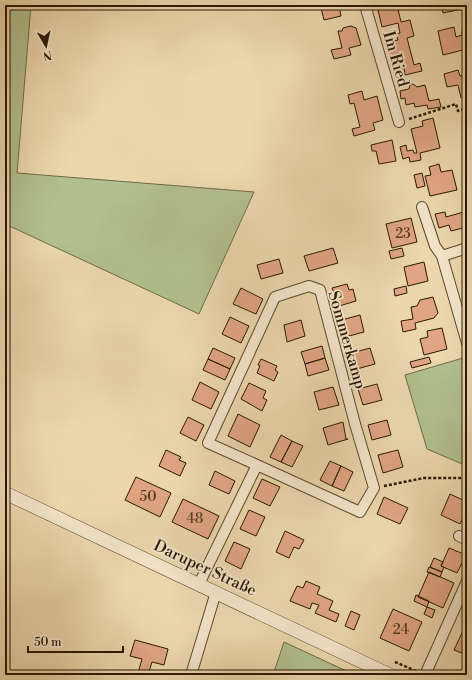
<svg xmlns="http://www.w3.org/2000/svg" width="472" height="680" font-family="'Libre Bodoni',serif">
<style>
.green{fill:#b2bf8e;stroke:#6e6c48}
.building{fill:#e1a584;stroke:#291802}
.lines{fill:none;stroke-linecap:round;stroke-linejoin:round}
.minor-casing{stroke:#5a482d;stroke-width:12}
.tertiary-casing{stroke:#5a482d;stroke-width:14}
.path{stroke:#291802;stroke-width:2.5;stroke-dasharray:3 2;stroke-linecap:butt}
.minor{stroke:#f3e5ca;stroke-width:10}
.tertiary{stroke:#f3e5ca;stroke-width:13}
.labels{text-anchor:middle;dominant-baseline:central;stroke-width:3.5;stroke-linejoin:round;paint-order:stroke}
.number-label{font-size:14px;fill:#573b22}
.street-label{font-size:16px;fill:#291802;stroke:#f3e5ca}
</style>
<rect width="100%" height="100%" fill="#ecd7ad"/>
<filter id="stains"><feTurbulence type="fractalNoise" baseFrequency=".005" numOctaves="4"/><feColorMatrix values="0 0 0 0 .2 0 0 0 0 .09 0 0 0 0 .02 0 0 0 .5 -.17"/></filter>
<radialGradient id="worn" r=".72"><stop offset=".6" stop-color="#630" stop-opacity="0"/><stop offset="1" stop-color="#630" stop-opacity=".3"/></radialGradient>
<!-- green -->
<path class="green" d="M5 5H31L17 173 254 192 199 314 5 224Z
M463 358 467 364V466L427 449 405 375Z
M284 642 355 675H273Z"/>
<!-- building -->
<path class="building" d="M339 5 341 16 324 20 321 8Z
M397 5 401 22 410 20 414 36 407 38 414 65 420 63 422 71 405 75 404 68 394 71 387 42 398 40 396 34 400 33 398 23 382 27 377 6Z
M441 5H462L463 9 443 13Z
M351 26 356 28 361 45 349 48 351 55 334 59 331 50 342 48 338 31H342L343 28Z
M454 27 456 37 462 35V31L467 29V49L443 55 438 31Z
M458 70 460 76 467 75V96L461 98 458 85 447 87 444 74Z
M413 84 417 87 425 85 429 101 439 99 441 107 428 109 427 105 415 107 414 103 406 105 405 98 401 99 400 91 409 89 410 85Z
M362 91 364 100 377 96 383 120 373 123 375 130 354 136 352 129 360 127 354 103 350 104 348 95Z
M433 118 440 148 420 153 421 160 410 162 409 157 403 159 400 147 406 145 407 151 413 150 414 153H417L411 129 423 126 422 121Z
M392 140 396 161 379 164 376 151H372L371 145Z
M467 146V156H466L463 147Z
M439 164 441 172 452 170 457 190 430 196 425 176 431 175 429 167Z
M422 173 425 186 417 188 414 175Z
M467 211V227L451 231 449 225 439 228 435 214 445 212 446 217Z
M411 218 417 242 392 248 386 224Z
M333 248 338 263 309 271 304 256Z
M402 248 404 256 391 259 389 251Z
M279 259 283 273 261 279 257 265Z
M424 262 428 281 408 286 404 267Z
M347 284 349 290 353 289 356 301 339 306 332 288Z
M406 286 407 293 395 296 394 289Z
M241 288 263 299 256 314 233 304Z
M433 297 438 313 434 318 415 323 416 329 403 332 401 321 413 319 411 307 417 306 420 300Z
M360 315 364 332 345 337 338 321Z
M230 317 249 326 241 343 222 334Z
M301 320 305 336 287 342 284 325Z
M442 328 447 349 424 355 420 339 428 337 427 331Z
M322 346 325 358 305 364 301 352Z
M213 348 235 358 230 369 208 359Z
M370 348 375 364 353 370 348 354Z
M429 357 431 363 412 368 410 362Z
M325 358 329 370 308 376 305 364Z
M208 359 230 369 225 380 203 370Z
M261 359 277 366 275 370 278 372 274 381 257 373 260 366 258 365Z
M200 382 219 392 211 409 192 400Z
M249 383 266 391 263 398 267 400 262 411 241 399Z
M377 384 382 400 363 405 358 389Z
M333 387 339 405 319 410 314 392Z
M238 414 260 425 250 447 228 436Z
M188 417 204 425 196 441 180 433Z
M387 420 391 435 372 440 368 425Z
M343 422 346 439H348L328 445 323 428Z
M281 435 292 441 281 462 270 457Z
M292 441 303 446 292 467 281 462Z
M166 450 181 457 179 460 186 463 180 476 159 466Z
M398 450 403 467 383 473 378 455Z
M330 461 341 466 332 486 320 480Z
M341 466 353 472 344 491 332 486Z
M215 471 235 481 229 494 209 485Z
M136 477 171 493 160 517 125 500Z
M262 479 280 487 270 506 253 498Z
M450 494 467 502V509L460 524 441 515Z
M384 497 408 508 400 524 377 514Z
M183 499 219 516 208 539 172 522Z
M467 509V522L462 520Z
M249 510 265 517 256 536 240 529Z
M285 531 304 540 299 549 294 547 289 558 276 552Z
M234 542 250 549 241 569 225 561Z
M449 548 466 555 457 573 441 566Z
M434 558 443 562 441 566 444 567 442 572 430 567Z
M429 567 442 572 440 577 427 572Z
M429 572 454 583 443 608 418 597Z
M306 581 320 587 317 594 333 601 329 610 339 614 336 622 315 613 319 605 312 603 310 609 290 601 297 586 303 588Z
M416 595 429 601 427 607 414 601Z
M427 607 435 610 432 618 424 614Z
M393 609 422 622 409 651 380 638Z
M351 611 360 615 354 630 345 626Z
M467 622V655L454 650Z
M135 640 168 649 164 665 152 662 148 675 138 673 142 659 130 656Z"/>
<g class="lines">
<!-- minor casing -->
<g class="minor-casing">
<path id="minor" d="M365 5 399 122
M422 207 435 246 442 256 467 343
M442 256 467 248
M459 536 467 540
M199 584 257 465 360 512 374 488 355 424 320 290 309 286 275 297 208 443 257 465
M191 675 216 592
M425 675 467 581"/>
</g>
<!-- tertiary casing -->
<g class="tertiary-casing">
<path id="tertiary" d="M5 493 390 675"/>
</g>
<!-- path -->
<path class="path" d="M409 119 456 104 458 111 467 108
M384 486 424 478H462L467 480
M395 662 416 671"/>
<!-- minor -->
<use href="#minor" class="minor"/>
<!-- tertiary -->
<use href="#tertiary" class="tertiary"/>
</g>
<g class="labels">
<!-- number labels -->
<g class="number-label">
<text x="403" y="234">23</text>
<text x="148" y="497">50</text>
<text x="195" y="519">48</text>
<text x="401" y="630">24</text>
</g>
<!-- street labels -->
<g class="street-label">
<text transform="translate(396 59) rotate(74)">Im Ried</text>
<text transform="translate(347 340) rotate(74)">Sommerkamp</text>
<text transform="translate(205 568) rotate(25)">Daruper Straße</text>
</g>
</g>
<!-- margin -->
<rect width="472" height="680" fill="none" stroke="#ecd7ad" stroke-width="20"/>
<rect x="6" y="6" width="460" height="668" fill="none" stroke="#291802" stroke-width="2"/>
<rect x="10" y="10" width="452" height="660" fill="none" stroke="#291802"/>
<!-- north arrow -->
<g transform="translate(46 46) rotate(171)" stroke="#f3e5ca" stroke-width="3" paint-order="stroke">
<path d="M0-3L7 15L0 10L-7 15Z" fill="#291802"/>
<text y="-6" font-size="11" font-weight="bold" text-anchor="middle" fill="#291802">N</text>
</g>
<!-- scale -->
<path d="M28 646v6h95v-6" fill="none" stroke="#291802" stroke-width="2"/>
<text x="34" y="646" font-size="12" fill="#291802" stroke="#f3e5ca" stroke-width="3" paint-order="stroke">50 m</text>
<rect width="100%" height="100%" filter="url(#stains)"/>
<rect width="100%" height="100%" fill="url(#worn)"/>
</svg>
